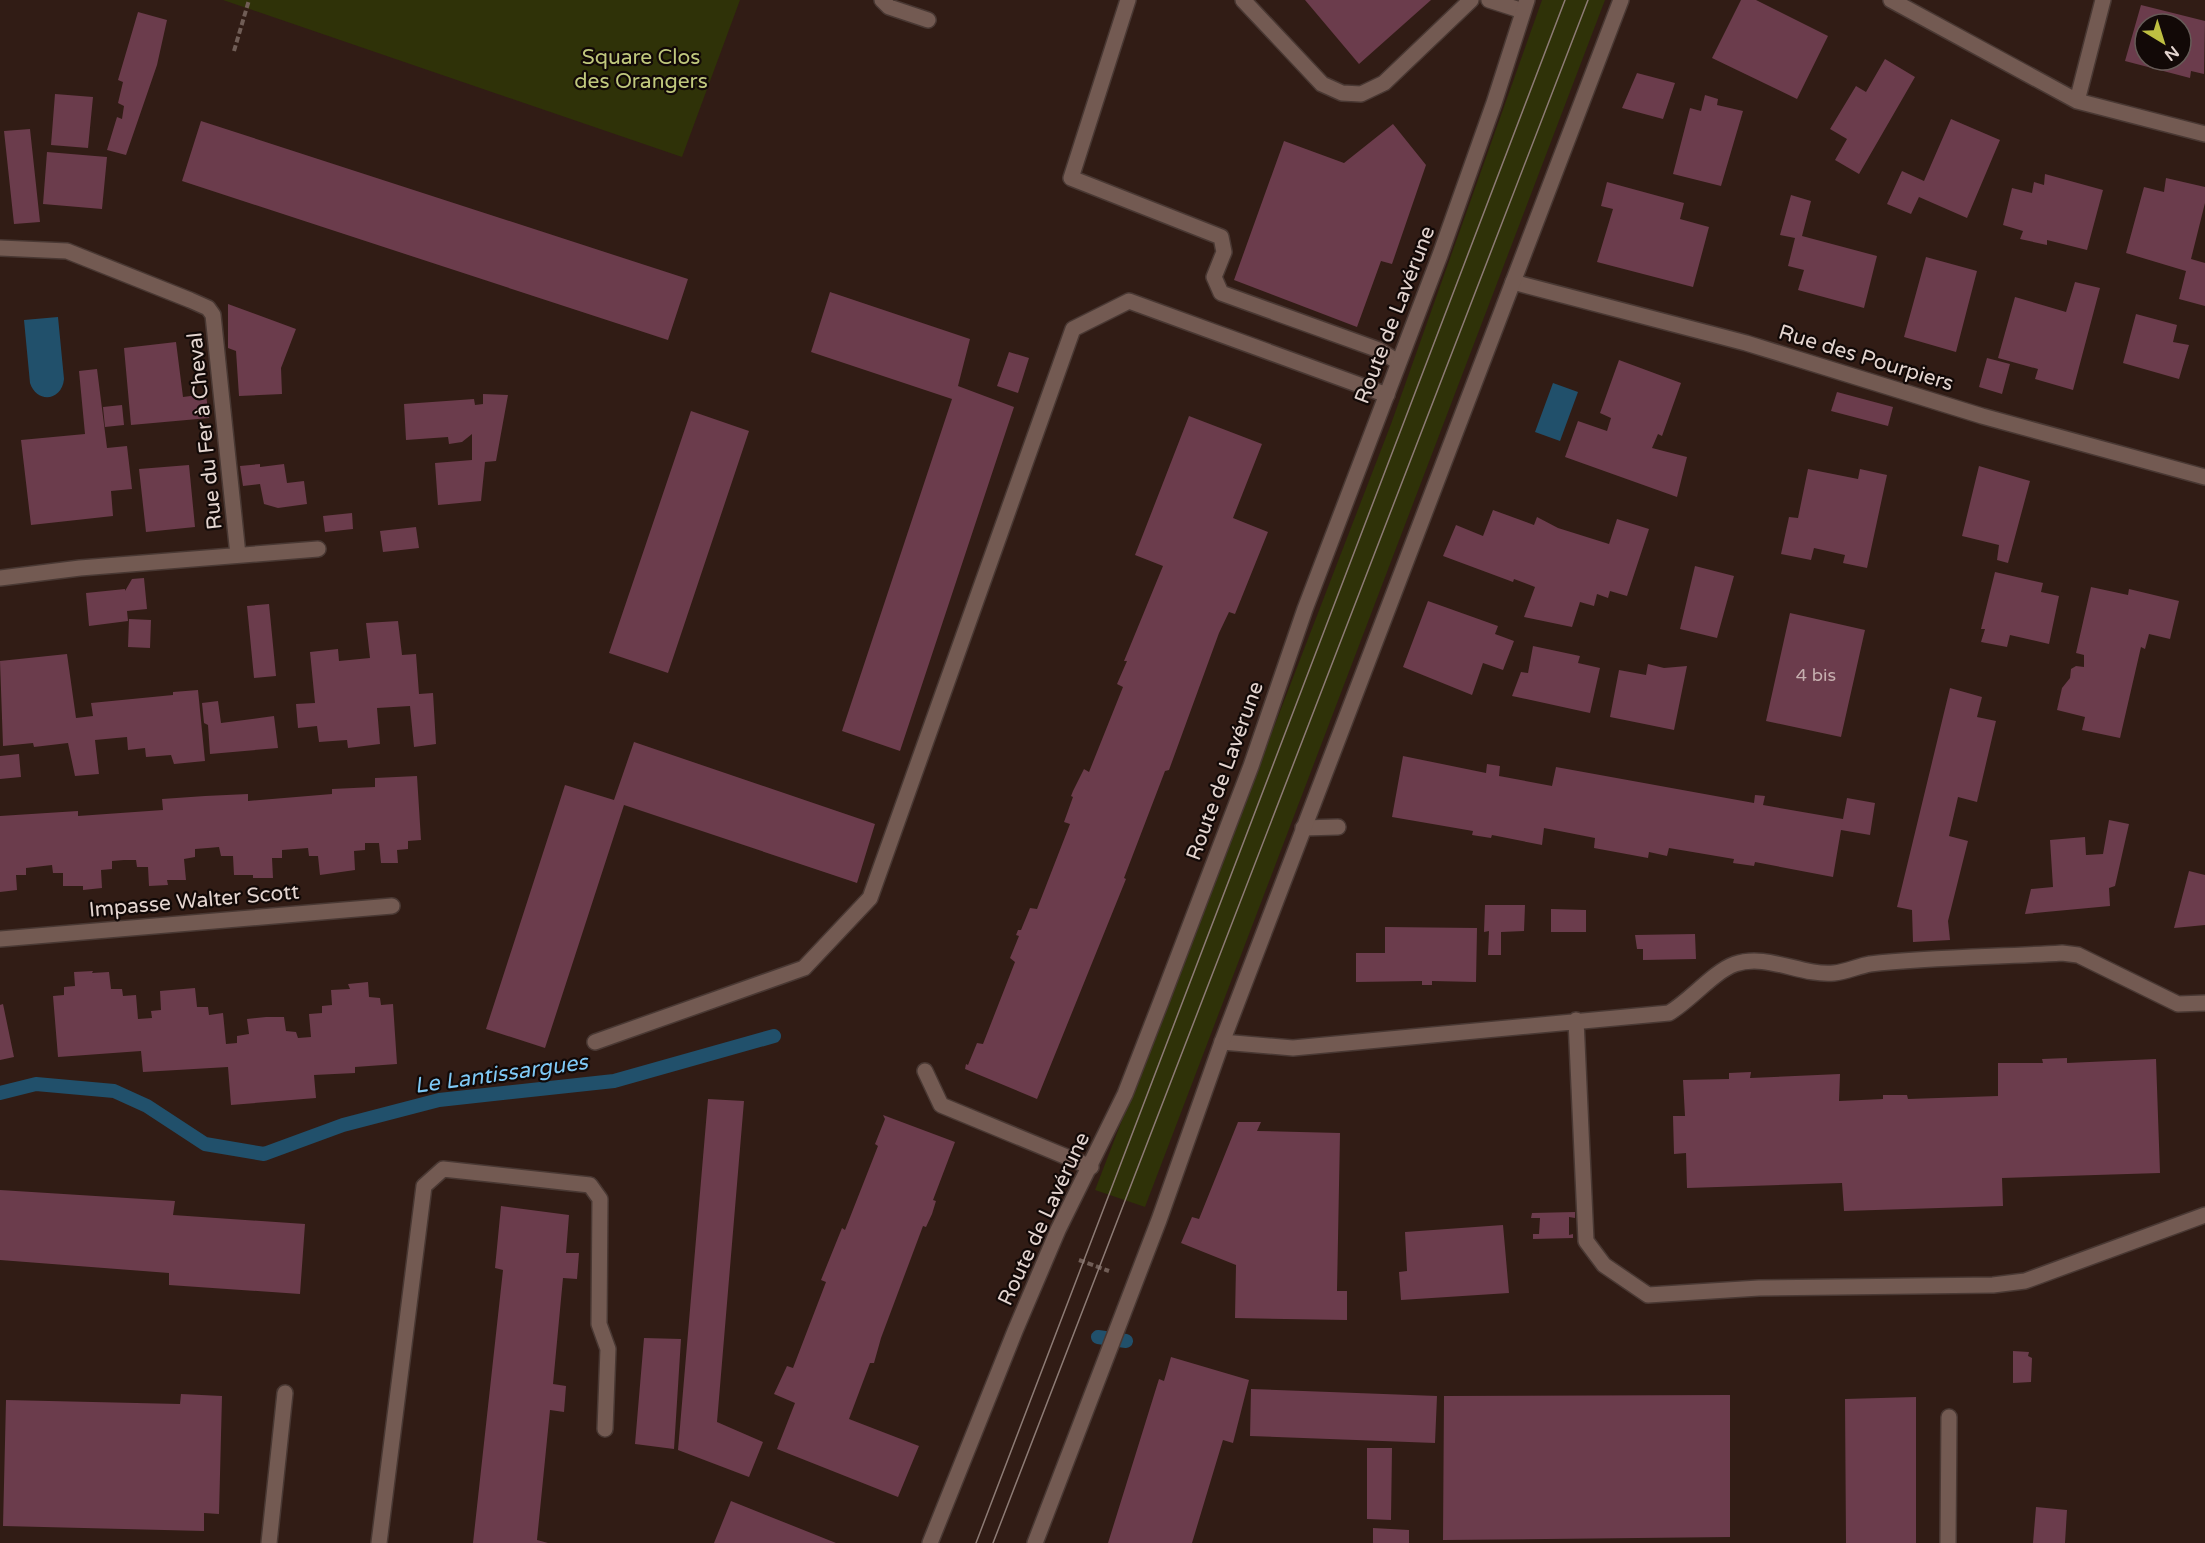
<svg xmlns="http://www.w3.org/2000/svg" width="2205" height="1543" font-family="'Varela Round',sans-serif">
<style>
.green{fill:#2f3208}
.water{fill:#21506b}
.lines{fill:none;stroke-linecap:round;stroke-linejoin:round}
.stream{stroke:#21506b;stroke-width:14}
.building{fill:#6b3c4c;fill-rule:evenodd}
.service-casing{stroke:#493833;stroke-width:18}
.minor-casing{stroke:#493833;stroke-width:18}
.tertiary-casing{stroke:#493833;stroke-width:18}
.path{stroke:#705d56;stroke-width:4;stroke-dasharray:6 3;stroke-linecap:butt}
.service{stroke:#735a52;stroke-width:15}
.minor{stroke:#735a52;stroke-width:15}
.tertiary{stroke:#735a52;stroke-width:15}
.tram{stroke:#8d7b75;stroke-width:1.5}
.labels{text-anchor:middle;dominant-baseline:central;stroke-width:4.5;stroke-linejoin:round;paint-order:stroke}
.number-label{font-size:18px;fill:#c6afaf}
.park-label{font-size:21px;fill:#c0c87d;stroke:#120907}
.street-label{font-size:21px;fill:#e4d5d0;stroke:#120907}
.water-label{font-size:22px;font-style:italic;fill:#7fc9f6;stroke:#120907}
</style>
<rect width="100%" height="100%" fill="#311c15"/>
<!-- green -->
<path class="green" d="M223 0H740L682 157Z
M1542 0H1605L1145 1207 1095 1190 1391 424Z"/>
<!-- water -->
<path class="water" d="M58 317 64 379C62 401 37 404 30 383L24 320Z
M1553 383 1578 392 1560 441 1535 432Z"/>
<g class="lines">
<!-- stream -->
<path class="stream" d="M0 1093 36 1084 114 1091 147 1106 205 1144 264 1154 343 1125 439 1100 614 1081 774 1036
M1098 1337 1126 1341"/>
</g>
<!-- building -->
<path class="building" d="M1305 0H1431L1359 64Z
M1741 0H1756L1828 36 1797 99 1712 58Z
M2141 5 2205 21 2204 74 2191 71 2190 78 2125 61ZM2145 24H2181V60H2145Z
M138 12 167 20 157 65 126 155 107 150 117 117 122 119 124 106 118 103 123 82 118 80Z
M1885 59 1915 77 1859 174 1835 160 1847 139 1830 129 1856 86 1866 92Z
M1637 73 1675 83 1663 119 1622 108Z
M55 94 93 97 88 148 51 145Z
M1705 95 1718 99 1717 105 1743 111 1721 186 1673 174 1690 108 1701 111Z
M1951 119 2000 140 1967 218 1919 197 1911 214 1887 204 1902 171 1924 181Z
M201 121 688 279 668 340 182 181Z
M1393 124 1426 165 1392 264 1381 261 1357 327 1234 280 1284 141 1344 163Z
M30 129 40 222 14 224 4 131Z
M47 152 107 157 102 209 43 204Z
M2045 174 2103 190 2087 250 2047 240V245L2020 239 2023 231 2003 225 2012 188 2032 193 2034 182 2044 185Z
M2166 178 2205 187V203L2191 259 2205 263V306L2179 299 2186 271 2126 253 2144 187 2164 192Z
M1607 182 1684 203 1680 219 1709 227 1693 287 1597 262 1613 209 1601 206Z
M1791 195 1811 201 1802 236 1877 256 1864 308 1798 290 1804 270 1788 266 1795 238 1780 235Z
M1926 257 1977 271 1956 352 1904 337Z
M2075 282 2100 288 2073 390 2035 379 2038 369 1998 358 2015 297 2066 312Z
M830 292 970 339 958 386 1014 407 900 751 842 731 952 399 811 352Z
M228 304 296 329 281 368 282 394 239 396 236 351 228 348Z
M2136 314 2177 325 2173 342 2189 345 2179 379 2123 363Z
M176 342 183 397 206 394 209 418 131 425 124 348Z
M1009 352 1029 358 1018 393 997 386Z
M1987 358 2010 364 2002 394 1979 387Z
M1619 360 1681 383 1662 436 1658 434 1652 448 1687 457 1677 497 1565 457 1578 421 1607 431 1611 418 1600 413Z
M97 369 107 448 127 446 132 489 111 491 113 516 31 525 21 440 85 434 79 371Z
M1837 392 1893 407 1888 426 1831 411Z
M483 394 508 395 496 461 485 462 481 501 438 505 435 463 472 460V434L462 442 449 444 448 437 406 440 404 404 474 399 475 405 483 404Z
M122 405 124 425 105 427 103 407Z
M691 411 749 431 668 673 609 653Z
M1189 416 1262 444 1233 518 1268 532 1235 614 1229 612 1219 633 1169 770 1165 771 1124 878 1126 879 1037 1099 965 1069 966 1064 968 1065 977 1043 983 1044 1015 962 1010 958 1019 936 1016 935 1018 930H1021L1030 908 1037 909 1070 824 1064 822 1073 797 1071 796 1073 791 1084 769 1089 772 1123 687 1117 684 1127 661H1124L1163 566 1135 555Z
M260 464V467L284 464 287 483 304 481 307 504 278 508 264 504 260 484 243 486 240 466Z
M189 465 195 527 146 532 139 469Z
M1979 466 2030 481 2008 563 1997 560 1999 545 1962 536Z
M1808 469 1858 479 1860 469 1887 475 1867 568 1843 563 1845 555 1814 548 1811 560 1781 554 1789 517 1798 518Z
M1493 510 1534 525 1537 517 1558 528 1609 544 1617 519 1649 529 1627 596 1610 591 1608 598 1597 594 1594 606 1580 602 1572 627 1524 617 1535 587 1514 579 1513 582 1443 556 1456 525 1483 536Z
M352 513 353 529 325 532 323 516Z
M416 527 419 548 383 552 380 531Z
M1695 566 1734 576 1717 638 1680 629Z
M1995 572 2043 583 2041 592 2059 596 2049 644 2010 635 2007 647 1981 642 1985 629H1981Z
M144 578 147 609 127 611 128 621 89 626 86 593 125 589V591L132 579Z
M2091 587 2128 595 2129 589 2179 601 2170 639 2149 634 2145 649 2141 647 2120 738 2082 730 2085 717 2057 710 2062 688 2070 678 2071 669 2076 666 2084 667V655L2076 653Z
M1428 601 1498 626 1495 634 1514 641 1503 670 1483 663 1472 695 1403 667Z
M269 604 276 676 254 678 247 606Z
M1790 613 1865 630 1841 737 1766 721Z
M129 619 151 620 150 648 128 647Z
M398 621 402 655 416 654 419 694 433 693 436 744 414 747 410 706 377 708 380 744 348 748 347 740 319 742 317 726 298 728 296 704 315 703 310 652 338 649 339 661 370 658 366 623Z
M1533 646 1580 656 1578 663 1600 668 1590 713 1512 696 1521 672 1528 673Z
M67 654 76 718 93 716 91 703 173 695V692L198 690 205 761 174 764 171 755 146 757 145 748 128 750 127 737 95 740 99 774 75 776 68 743 34 747 33 743 3 746 0 661Z
M1648 664 1664 668 1687 666 1674 730 1610 717 1619 670 1646 675Z
M1950 688 1982 697 1977 717 1996 721 1977 802 1958 797 1949 836 1968 841 1948 921 1950 940 1913 942 1912 910 1897 907Z
M218 701 221 723 274 716 278 748 210 754 208 725 204 723 202 703Z
M634 742 875 824 857 883 624 805 545 1048 486 1029 565 785 614 800Z
M19 754 21 777 0 779V756Z
M1403 756 1486 773 1487 764 1500 766 1499 776 1552 786 1556 767 1754 803 1755 795 1765 796 1763 805 1843 819 1847 798 1875 803 1870 835 1841 830 1833 877 1755 862 1754 866 1733 863 1734 859 1669 848 1667 856 1649 852 1648 858 1594 848 1595 838 1544 828 1542 845 1492 835 1491 838 1472 835 1473 831 1392 817Z
M417 776 421 840 408 841V849L397 850 398 863H381L379 843H365V850L354 851 355 870 320 875 318 856H309L308 848 282 850V858H272L273 878H253V875H234L233 856H221L219 847 208 848 195 849V857L184 859 186 880H167L168 885 149 886 148 867H137L136 860H124L112 861V869L101 870 102 888 83 890V886H63V873H53L52 865 26 868V875H16L17 890 0 892V816L78 811V816L163 810 162 799 205 796 248 794V801L332 794V789L375 787V778Z
M2109 820 2129 824 2115 886 2109 888 2110 906 2025 914 2031 889 2053 887 2050 840 2085 837 2086 855 2103 854Z
M2189 871 2205 875V925L2174 928Z
M1485 905H1525L1524 931 1501 932V955H1488L1489 931 1484 932Z
M1551 909 1586 910V932H1551Z
M1385 927 1477 928 1476 982 1432 981V985H1422V981L1356 982V953H1385Z
M1695 934 1696 959 1643 960V949H1637L1635 935Z
M93 971 92 973 109 972 111 989H122L123 996 136 995 138 1019 152 1018 151 1011 161 1010 160 991 195 988 197 1007H208L209 1015 223 1013 226 1044 237 1043V1036L249 1034 247 1019 266 1017H284L286 1031 296 1032 298 1038 311 1037 309 1014 322 1013V1006L332 1005 331 990 350 989 348 984 368 982 369 997 380 998 381 1005 393 1004 397 1064 355 1067V1073L314 1075 316 1098 231 1105 228 1067 143 1072 141 1051 58 1057 53 996 64 995V987L75 986 74 972Z
M3 1004 14 1057 0 1060V1005Z
M2067 1058V1063L2156 1059 2160 1173 2002 1178 2003 1206 1844 1211 1842 1183 1687 1188 1686 1153 1674 1154 1673 1116H1685L1683 1080 1729 1079V1073L1751 1072 1750 1078 1840 1074 1839 1101 1883 1099V1095H1907L1908 1099 1998 1096V1063H2043L2042 1059Z
M708 1099 744 1101 717 1422 763 1442 749 1477 678 1450Z
M883 1115 955 1142 933 1200 936 1201 932 1214 926 1227 923 1226 881 1338 874 1363H870L849 1419 919 1446 898 1497 777 1449 795 1403 774 1394 787 1366 793 1368 826 1282 821 1280 842 1228 845 1230 878 1146 875 1144 885 1119Z
M1238 1122H1261L1257 1131 1340 1133 1337 1291H1347V1320L1235 1318 1236 1265 1181 1243 1192 1217 1199 1219Z
M0 1190 175 1201 173 1215 305 1224 300 1294 169 1285V1273L0 1260Z
M501 1206 569 1215 566 1253H579L577 1279 563 1278 553 1384 566 1386 564 1412 550 1410 537 1540 548 1543H473L503 1270 495 1268Z
M1575 1212V1218L1569 1217V1235L1573 1234V1238L1533 1239V1234H1539L1540 1218H1531L1532 1213Z
M1503 1225 1509 1293 1401 1300 1399 1272 1407 1271 1405 1232Z
M644 1338 681 1339 674 1449 635 1444Z
M2013 1351 2029 1352 2028 1356 2032 1358 2031 1382 2013 1383Z
M1171 1357 1249 1380 1233 1443 1223 1440 1192 1543H1108L1159 1379 1164 1381Z
M1251 1389 1437 1396 1435 1443 1250 1436Z
M181 1394 222 1396 219 1514 204 1513V1531L3 1526 6 1400 180 1404Z
M1730 1395V1537L1443 1540 1444 1396Z
M1916 1397V1543H1846L1845 1399Z
M1367 1448H1392L1391 1520 1367 1519Z
M731 1501 836 1543H714Z
M2036 1507 2067 1510 2065 1543H2033Z
M1373 1528 1409 1530V1543H1373Z"/>
<g class="lines">
<!-- service casing -->
<g class="service-casing">
<path id="service" d="M882 0 889 7 928 20
M1128 0 1071 178 1221 237 1224 252 1214 277 1221 293 1379 350 1398 362
M1243 0 1322 84 1342 93 1361 94 1384 83 1471 0
M1489 0 1523 11
M1303 828 1338 827
M1576 1020 1586 1241 1604 1265 1648 1295 1759 1288 1993 1285 2025 1281 2205 1215
M595 1042 804 968 870 898 1073 329 1129 301 1387 395
M1222 1042 1293 1048 1669 1013C1691 1000 1713 972 1735 964 1767 953 1801 976 1834 973 1846 972 1858 966 1870 964 1933 957 1999 957 2062 953L2078 955 2178 1004 2205 1003
M925 1071 941 1105 1091 1167
M269 1543 285 1393
M379 1543 424 1186 443 1169 590 1185 600 1199 599 1324 608 1349 605 1429
M1948 1543 1949 1417"/>
</g>
<!-- minor casing -->
<g class="minor-casing">
<path id="minor" d="M1891 0 2077 101 2205 134
M2077 101 2103 0
M0 248 67 251 190 300 208 308 213 315 238 555
M1513 282 1746 343 1982 416 2205 477
M0 578 80 568 318 549
M0 939 392 906"/>
</g>
<!-- tertiary casing -->
<g class="tertiary-casing">
<path id="tertiary" d="M930 1543 1015 1331 1058 1230 1125 1094 1160 1004 1251 766 1305 609 1440 255 1494 103 1527 0
M1035 1543 1159 1220 1222 1042 1621 0"/>
</g>
<!-- path -->
<path class="path" d="M234 51 249 0
M1079 1260 1109 1271"/>
<!-- service -->
<use href="#service" class="service"/>
<!-- minor -->
<use href="#minor" class="minor"/>
<!-- tertiary -->
<use href="#tertiary" class="tertiary"/>
<!-- tram -->
<path class="tram" d="M976 1543 1565 0
M993 1543 1588 0"/>
</g>
<g class="labels">
<!-- number labels -->
<g class="number-label">
<text x="1816" y="675">4 bis</text>
</g>
<!-- park labels -->
<g class="park-label">
<text x="641" y="57">Square Clos<tspan x="641" dy="24">des Orangers</tspan></text>
</g>
<!-- street labels -->
<g class="street-label">
<text transform="translate(1395 315) rotate(-69)">Route de Lavérune</text>
<text transform="translate(1866 358) rotate(17)">Rue des Pourpiers</text>
<text transform="translate(205 431) rotate(-96)">Rue du Fer à Cheval</text>
<text transform="translate(1225 771) rotate(-70)">Route de Lavérune</text>
<text transform="translate(194 901) rotate(-5)">Impasse Walter Scott</text>
<text transform="translate(1044 1219) rotate(-65)">Route de Lavérune</text>
</g>
<!-- water labels -->
<g class="water-label">
<text transform="translate(501 1074) rotate(-8)">Le Lantissargues</text>
</g>
</g>
<!-- north arrow -->
<g transform="translate(2163 42) rotate(142)"><circle r="28" fill="#120907" stroke="#665b57" stroke-width="1.5"/>
<path d="M0-4.5L10 22L0 15L-10 22Z" fill="#bebf42"/>
<text y="-9" font-size="16" font-weight="bold" text-anchor="middle" fill="#e4d5d0">N</text>
</g>
</svg>
